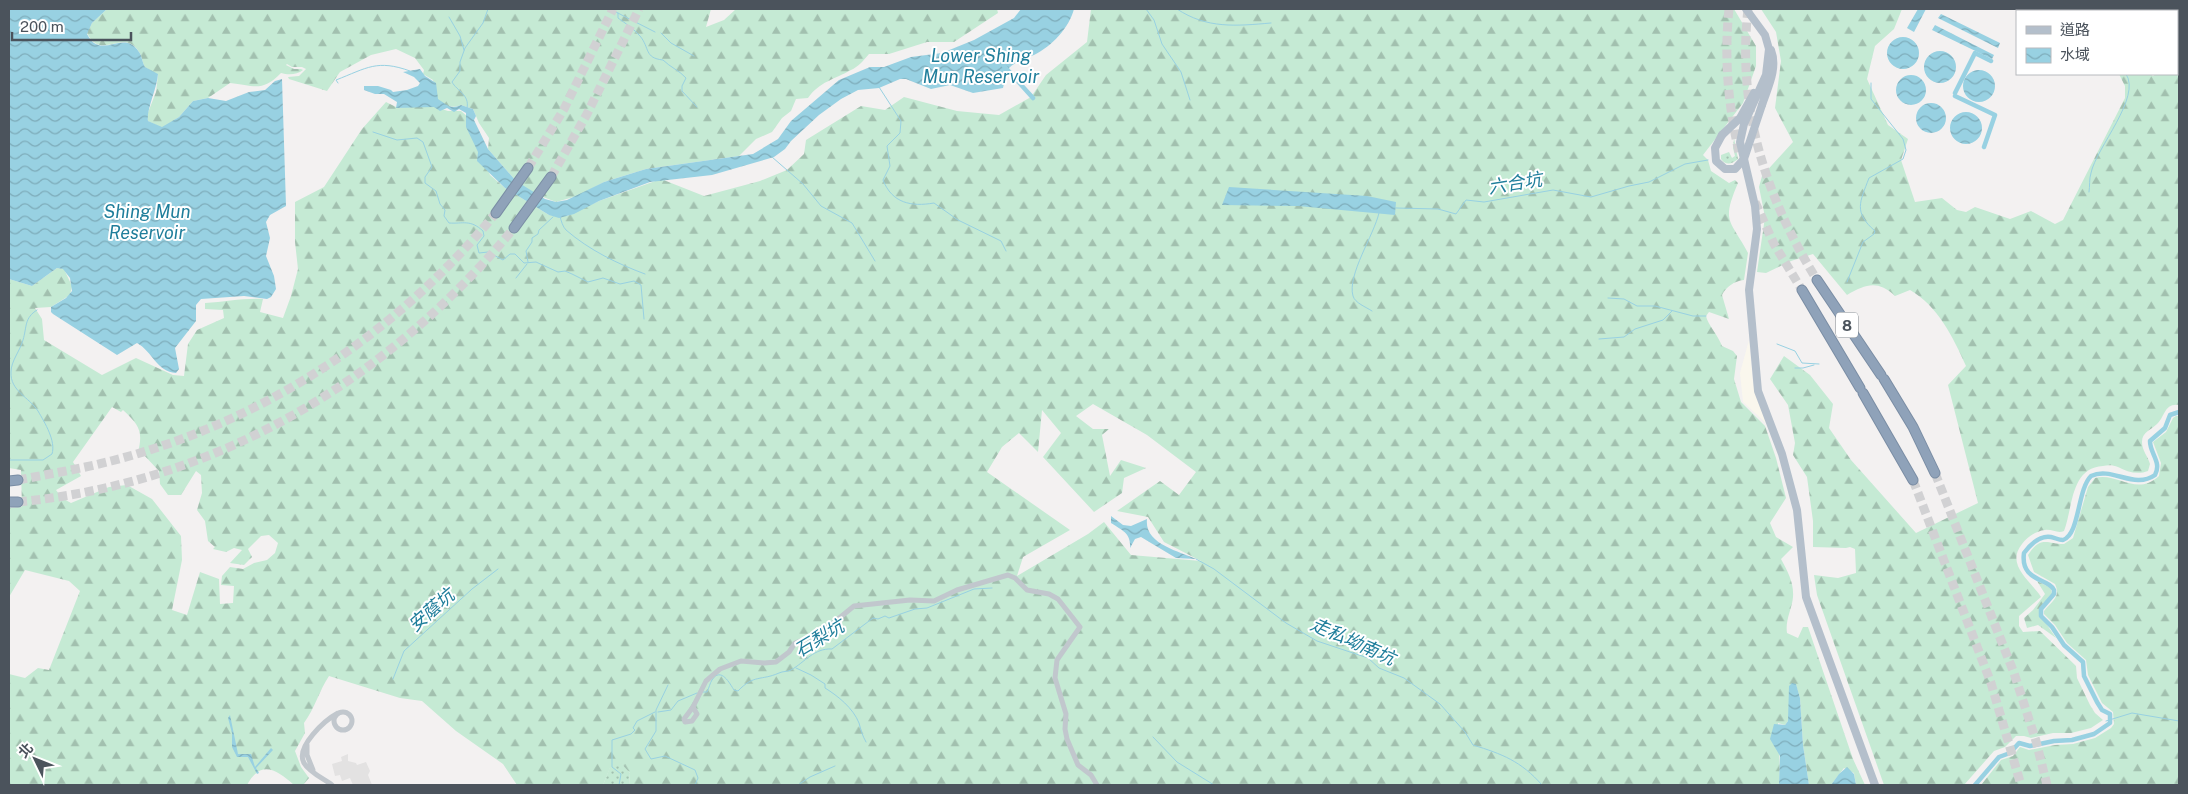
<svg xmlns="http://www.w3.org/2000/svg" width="2188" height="794" font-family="'Public Sans','Noto Sans TC',sans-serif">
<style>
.commercial{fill:#faf7ed}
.education{fill:#e3e2e2}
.grass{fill:url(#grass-dots)}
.forest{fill:url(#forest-firs);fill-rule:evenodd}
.water{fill:url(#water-waves)}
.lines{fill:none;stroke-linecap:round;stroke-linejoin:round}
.stream{stroke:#98d1e2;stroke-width:1}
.canal{stroke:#98d1e2;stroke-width:4.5}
.highway-tunnel{stroke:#d1d1d3;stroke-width:9;stroke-dasharray:9 4.5;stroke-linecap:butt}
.highway-casing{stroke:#7a8da4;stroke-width:11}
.street{stroke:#c1c7cd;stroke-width:5}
.primary{stroke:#b4bfcb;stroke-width:8}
.highway{stroke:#8fa2b9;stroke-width:9}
.primary-bridge{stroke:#b4bfcb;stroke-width:8}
.labels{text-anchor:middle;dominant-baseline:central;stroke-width:4;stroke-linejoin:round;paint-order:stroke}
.shield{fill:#fff;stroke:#81878d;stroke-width:1}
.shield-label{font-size:15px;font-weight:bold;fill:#4b535c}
.water-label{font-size:18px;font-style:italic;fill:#1f7e9b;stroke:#fff}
</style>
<defs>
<pattern id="grass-dots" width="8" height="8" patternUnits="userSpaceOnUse" patternTransform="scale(1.25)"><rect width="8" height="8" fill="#c5ead4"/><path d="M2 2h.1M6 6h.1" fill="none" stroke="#a2c0af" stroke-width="1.8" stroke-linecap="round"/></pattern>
<pattern id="forest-firs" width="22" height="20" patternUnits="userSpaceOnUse" patternTransform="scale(1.25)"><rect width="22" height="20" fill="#c5ead4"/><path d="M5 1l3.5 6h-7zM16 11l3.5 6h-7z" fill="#a2c0af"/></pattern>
<pattern id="water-waves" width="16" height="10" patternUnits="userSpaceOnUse" patternTransform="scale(1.25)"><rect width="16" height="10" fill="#98d1e2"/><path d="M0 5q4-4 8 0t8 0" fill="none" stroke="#7eacba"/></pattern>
</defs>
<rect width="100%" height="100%" fill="#f3f1f1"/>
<!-- commercial -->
<path class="commercial" d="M1749 340 1753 384 1767 424 1743 402 1740 373Z"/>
<!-- education -->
<path class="education" d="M348 754V761L356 763 357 765 366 762 370 771 368 775 372 785H353L350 778 342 781 340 775 335 776 332 764 342 761 341 757Z"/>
<!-- grass -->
<path class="grass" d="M1734 138 1738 159C1732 164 1726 166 1721 159V155L1729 152 1732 158 1735 156 1733 148Z
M619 760 630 773 629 785H603L610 767Z"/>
<!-- forest -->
<path class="forest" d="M107 9H677L680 10 682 9H711L706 27 724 20 736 9H997L998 13 954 42H927L889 54H869C864 60 858 67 851 70 835 79 819 82 808 98L796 99 791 111 782 118 772 132 756 139 739 156 646 169 604 182 577 196 556 202 533 193 516 181 488 149 489 138 479 123 473 109 461 105C452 109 445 105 437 102L433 80 423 74 424 70 415 58 396 49 371 55 340 72 327 91 289 79 288 77 299 76 306 69 302 67H292L287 64 286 65 294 69H301L303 70C297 75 288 75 281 73 262 93 253 85 230 83L208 98 193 101 179 117 162 128 148 121 147 115 156 92 158 75 145 67C142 62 142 56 139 52 124 27 101 62 87 33L92 23Z
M1091 9H1734L1756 46V66L1743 103 1703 155 1708 160 1711 171 1729 183 1735 180 1738 183C1721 223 1730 219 1748 253L1744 280C1734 281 1726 287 1722 295L1729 319 1709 312 1706 316C1708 325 1718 335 1722 346L1733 351 1737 356 1734 379 1741 402 1765 426 1776 458 1786 498 1770 523 1776 537 1793 547 1781 559C1788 572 1794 583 1793 597 1792 609 1785 620 1787 633L1798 638 1803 627H1808L1853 759 1865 785H1856L1854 773 1844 768 1831 785H1809L1803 745 1800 698 1796 685 1788 721 1785 725 1778 723C1778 745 1781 764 1779 785H629L630 773 619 761 610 768 603 785H517L503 764 456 731 422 701 400 698 329 676C319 691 315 708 304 723L305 733 295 751 301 767 309 778 303 785H294C277 770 261 759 247 785H9V674L25 678 38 668 49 670 80 591 69 581 25 570 9 597V508L22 507 21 470 9 468V279L32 286 57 268 64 269 72 286 70 295 51 307 35 308 42 319 44 340 102 375 136 358 173 375 184 376 188 344 197 330 224 318 223 310 205 309V303C225 302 243 298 263 299L260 312 283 318 291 296 298 269 295 242V202L324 187 362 129 386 102 398 108 426 104 448 111H461L468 117 490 175 505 188 549 215 567 216 599 201 661 179 704 196 760 181 787 170 804 154 806 140 861 106 885 110 904 97 957 111 999 115 1031 97 1046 75 1087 42ZM1093 404 1147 435 1196 472 1179 495 1160 481 1117 511 1148 517 1164 542 1201 561 1131 555 1104 522 1088 534 1017 576 1023 557 1070 530 987 472 1002 447 1019 433 1038 452 1042 410 1061 433 1043 457 1094 512 1122 493 1124 478 1146 468 1121 460 1110 476 1102 435 1109 429H1093L1076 416ZM112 407 121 412 123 410C140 426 143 431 138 453L143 454 159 471 160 484 168 495H181L196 471 201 475 202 493 197 510 205 521 208 541 215 547 213 549 226 552 234 548 242 550 230 563 244 565 252 557 248 549 261 536 269 535 278 543 275 553 267 560 254 563 243 569 230 567 222 576 221 585 234 586 233 603 220 604 219 579 200 572 187 615 172 610 182 560 181 536 152 499 127 485 109 487 71 503 62 498 56 490 81 476 73 462Z
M1761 9H1902L1894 29 1875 46 1867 79 1888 125 1908 139 1901 160 1915 202 1942 198 1957 210 1966 212 1975 207 2010 219 2031 211 2055 224 2063 220 2125 98V86L2119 74H2150L2153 76 2156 74H2177V69L2179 68V405C2164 403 2165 417 2157 424 2151 430 2142 432 2142 442 2142 451 2148 456 2150 464L2148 471C2138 475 2127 472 2118 467 2113 465 2108 465 2103 466 2070 468 2073 508 2064 531 2058 534 2052 529 2045 530 2036 531 2027 537 2022 544 2005 565 2031 581 2041 597L2019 616V626L2023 632 2040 631 2076 666 2077 678 2090 705 2095 713 2103 720 2091 728 2071 733H2053L2031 738 2024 736H2016L2005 747 1994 751 1964 785H1884L1817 595 1814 575 1838 578 1856 573 1855 549 1850 547 1846 548 1813 547V521L1807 477 1793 455 1795 443 1788 405 1770 379 1784 356 1810 375 1833 404 1829 428 1851 460 1916 533 1978 503 1948 385 1966 366C1953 337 1938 306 1910 290L1895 296C1878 280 1866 284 1847 295L1813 254 1791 261 1766 273 1757 272 1765 217 1759 187 1762 176 1793 142 1775 108 1781 61 1776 32Z
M2176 416H2179V785H1981L2001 760 2013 756 2020 747 2029 750 2055 745 2073 744 2095 738 2111 728 2114 724 2113 712 2102 703 2088 675 2086 660 2067 643 2055 625 2044 614V611C2052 601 2061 597 2055 584L2034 572 2028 555C2041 535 2047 544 2064 544L2073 538 2088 487 2095 478C2118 472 2136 497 2159 476L2161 463 2153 442 2166 432 2173 418Z
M2037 581 2051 588 2052 594 2040 608 2039 613 2056 638 2038 625 2027 628 2024 618 2033 610 2045 594Z"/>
<!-- water -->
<path class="water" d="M9 9H107L92 23 87 34C101 62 124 27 139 52 142 56 142 62 145 67L158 74C157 89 146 110 148 121L162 127 179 117 193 101 208 98 226 101 249 92 265 90 275 81 282 79 286 206 270 215 266 222 270 238 266 256 274 276 276 289 271 297 267 299 244 296 201 299 196 305V321L175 348 179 369 176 373C157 372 152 351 137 343L117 355 53 314 51 312V307L66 298 72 291 70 278 63 269 57 268 32 286 9 279Z
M1021 9H1074C1069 28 1052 46 1034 55 1024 59 1014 62 1007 70L1003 88 973 93 950 85 931 89 906 79H900L879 88 858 90 841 99 819 115 791 141 785 149 774 157 712 175 650 182 599 201 574 214 559 218 549 215 505 188 477 161 478 152 466 127V113L459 109 454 112 447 108 440 111 434 107 396 108 397 102 384 94H375L364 90V86H378L391 90 393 92 407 90 418 86 420 83 414 77 403 72 420 69 425 76 436 83 438 99C446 104 450 110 461 105L473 109 476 116 474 120 488 149 516 181 545 199 556 202 567 200 604 182 646 169 753 154 778 139 791 121 839 80 870 67H884L911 57 942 53 974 40 1014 18Z
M1918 9H1926L1914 32 1907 28Z
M1941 14 2000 43 1998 48 1938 18Z
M1935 25 1994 55 1992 59 1932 30Z
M1887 53a16 16 0 1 1 32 0a16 16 0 1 1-32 0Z
M1924 67a16 16 0 1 1 32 0a16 16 0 1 1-32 0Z
M1963 86a16 16 0 1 1 32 0a16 16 0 1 1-32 0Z
M1896 90a15 15 0 1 1 30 0a15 15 0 1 1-30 0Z
M1916 118a15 15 0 1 1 30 0a15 15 0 1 1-30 0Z
M1950 128a16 16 0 1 1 32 0a16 16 0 1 1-32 0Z
M1229 187 1367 196 1396 202 1395 215 1298 206 1222 205Z
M1111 516 1123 525 1131 526 1147 519C1144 544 1179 551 1196 559L1176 558 1141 537 1135 539 1130 548C1131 533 1123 531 1111 523Z
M1792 683 1796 684 1800 698 1803 745 1809 785H1779L1780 756 1770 739 1774 724 1785 725 1788 721 1789 686Z
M230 715 238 754H251L255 767 271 748 273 750 256 768 259 773 257 774 248 757H237L232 747V733L228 718Z
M1847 767 1854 774 1856 785H1831L1839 774Z"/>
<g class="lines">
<!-- stream -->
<path class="stream" d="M610 9 655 32
M1146 9 1154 20 1162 44 1181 72 1190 100
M1177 9C1207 29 1236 26 1271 23
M2035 9 2037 11
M618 13V18C625 23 634 29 640 36 650 48 644 58 663 60 670 67 680 71 686 78L682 86V91L697 107
M449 17 460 36 464 50
M661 33 671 43 694 56
M338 83 336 80C367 68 377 59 410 71
M879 87 901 121 900 133 887 146 890 166 883 180C892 203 911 207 934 203L958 220 1001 241 1006 251
M467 108C470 95 457 91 452 82L460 71V62L465 48 483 23 488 9
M373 132 397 140 417 138 423 142 432 167 425 177V183L436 191 440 204 445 210 444 216 449 223C463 224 470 219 483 231L484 236 477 245 479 253 488 252 503 260 510 254H515L524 263 536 262 558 272 565 271 572 274 588 282 603 278 620 284 634 281 641 285 644 319
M772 157 803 184 821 206 852 223 875 261
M2089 192C2090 186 2089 179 2091 173 2096 148 2142 97 2126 74
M1396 208 1438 209 1456 214 1466 200 1484 202 1553 190 1591 197 1629 186 1649 182 1685 164 1708 160
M560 216C561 221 563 227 566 230 589 250 618 264 645 274
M528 262 526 251 532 242V238L538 234 539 230 553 217
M516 278 527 264
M1847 282 1863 242 1874 234 1875 231C1853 212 1860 202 1869 178L1903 159 1906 150 1903 139 1871 99V83
M1608 298 1624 299 1637 306H1655L1693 316H1706
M1372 311C1366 307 1355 303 1353 296 1347 275 1374 235 1379 213
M1599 339 1624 337 1635 329 1663 320 1672 311
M1777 344 1795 351 1802 363 1819 364
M1795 368H1803L1814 365
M9 460H43L52 454C56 441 45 423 38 411 29 397 10 391 11 372 11 361 20 351 23 340 27 327 24 318 37 310
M1196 559 1214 569 1286 623 1317 641 1368 658 1379 668 1404 678 1440 704 1465 732 1473 745C1502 754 1521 761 1542 785
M796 668 811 675 825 684V688C838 696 853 708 859 723 861 730 862 735 866 742
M393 679 404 651 472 589 498 569
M668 685 656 710V731L645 749 651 759 665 756 695 770 698 778 695 785
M703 692H707C709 688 710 683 712 680 721 666 730 684 734 690L738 691C754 674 761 681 779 673 783 671 787 672 791 670 805 662 814 648 832 649L873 618 878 619 885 616 889 618 915 609 927 608 974 589 992 588
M658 712 671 710 678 701 697 693
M2106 721 2132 713 2179 721
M1153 737 1177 762 1214 785
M619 785 621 774 612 767V740L631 734 635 730 633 728 637 721 655 712
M798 785 810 777 835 766"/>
<!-- canal -->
<path class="canal" d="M1004 66 1033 98
M1955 93 1975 53 1991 61
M1955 96 1995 115 1984 147
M1975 785 1999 757 2010 753 2019 743 2030 746 2054 741 2072 740 2094 734 2110 723V714L2102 710 2097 702 2084 676 2083 662 2064 645 2052 627 2041 616V609L2054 594V590C2049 578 2020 582 2024 553 2030 545 2040 535 2051 537 2056 538 2058 540 2063 540 2080 534 2077 490 2091 476 2112 466 2134 490 2155 475 2162 462 2150 454 2150 441L2165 428 2170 415 2179 412"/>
<!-- highway-tunnel -->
<path class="highway-tunnel" d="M1729 9C1724 57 1728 105 1739 152
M1748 9C1737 108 1765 196 1817 280
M528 168 564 109 613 9
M551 177 587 114 639 9
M1755 202 1774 244 1802 290
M1935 473 2014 673 2036 741 2047 785
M18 480C49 474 80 469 111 461 264 422 396 334 496 213
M1913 480 1991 683 2021 785
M18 502C217 483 388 380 514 228"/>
<!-- highway casing -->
<g class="highway-casing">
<path id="highway" d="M496 213 528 168
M514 228 551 177
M1817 280 1881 375
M1802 290 1860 388
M1884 379 1913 427 1935 473
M1863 393 1913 480
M9 481 18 480
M9 502H18"/>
</g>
<!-- street -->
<path class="street" d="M693 707 697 714 692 721 685 722 684 719 693 707 706 681 720 669 741 661 764 663 776 662 789 652 795 643 821 633 854 606 910 600 934 601 957 590 1008 575 1015 578 1027 590 1049 594 1058 599 1080 627 1057 660 1055 678 1066 714 1065 729 1067 739 1078 765 1091 775 1097 785
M334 721a9 9 0 1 1 18 0a9 9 0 1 1-18 0Z
M307 745V755L313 770
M332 785C324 779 309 772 304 763 295 747 325 720 338 713"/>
<!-- primary -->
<path class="primary" d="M1746 9 1765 35 1769 49 1766 75 1744 124 1740 142 1755 206 1757 229 1749 290 1758 391 1782 454 1797 510 1806 597 1875 785
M1762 105C1768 87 1778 68 1771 50
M1722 135 1740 118 1754 93"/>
<!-- highway -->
<use href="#highway" class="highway"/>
<!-- primary-bridge -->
<path class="primary-bridge" d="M1722 135 1715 148 1716 161 1725 169H1735L1744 159 1762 105"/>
</g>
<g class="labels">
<!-- shield labels -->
<rect class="shield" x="1836" y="312.5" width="22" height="25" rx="4"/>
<g class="shield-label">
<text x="1847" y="325">8</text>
</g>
<!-- water labels -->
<g class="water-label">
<text x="981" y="55">Lower Shing<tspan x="981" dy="21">Mun Reservoir</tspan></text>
<text transform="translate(1515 183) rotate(-9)">六合坑</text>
<text x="147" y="211">Shing Mun<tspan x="147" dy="21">Reservoir</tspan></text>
<text transform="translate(431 610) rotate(-41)">安蔭坑</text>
<text transform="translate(819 638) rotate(-31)">石梨坑</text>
<text transform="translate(1353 641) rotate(24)">走私坳南坑</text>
</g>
</g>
<!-- border -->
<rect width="2188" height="794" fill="none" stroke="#4b535c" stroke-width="20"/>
<!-- legend -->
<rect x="2016" y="10" width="162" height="65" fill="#ffffff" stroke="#b7babe"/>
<rect x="2026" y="26" width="25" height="8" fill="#b4bfcb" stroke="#b7babe"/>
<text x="2060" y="35" font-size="15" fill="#4b535c">道路</text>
<rect x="2026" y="48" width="25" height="15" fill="url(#water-waves)" stroke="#b7babe"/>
<text x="2060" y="60" font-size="15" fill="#4b535c">水域</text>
<!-- north arrow -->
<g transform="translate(35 759) rotate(313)" stroke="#ffffff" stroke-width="4" paint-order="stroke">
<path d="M0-4L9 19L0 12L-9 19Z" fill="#4b535c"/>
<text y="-8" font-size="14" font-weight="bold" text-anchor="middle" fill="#4b535c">北</text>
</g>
<!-- scale -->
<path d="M12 32v8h119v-8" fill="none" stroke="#4b535c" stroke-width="2.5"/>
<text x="20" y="32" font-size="15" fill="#4b535c" stroke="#ffffff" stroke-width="4" paint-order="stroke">200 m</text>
</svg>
